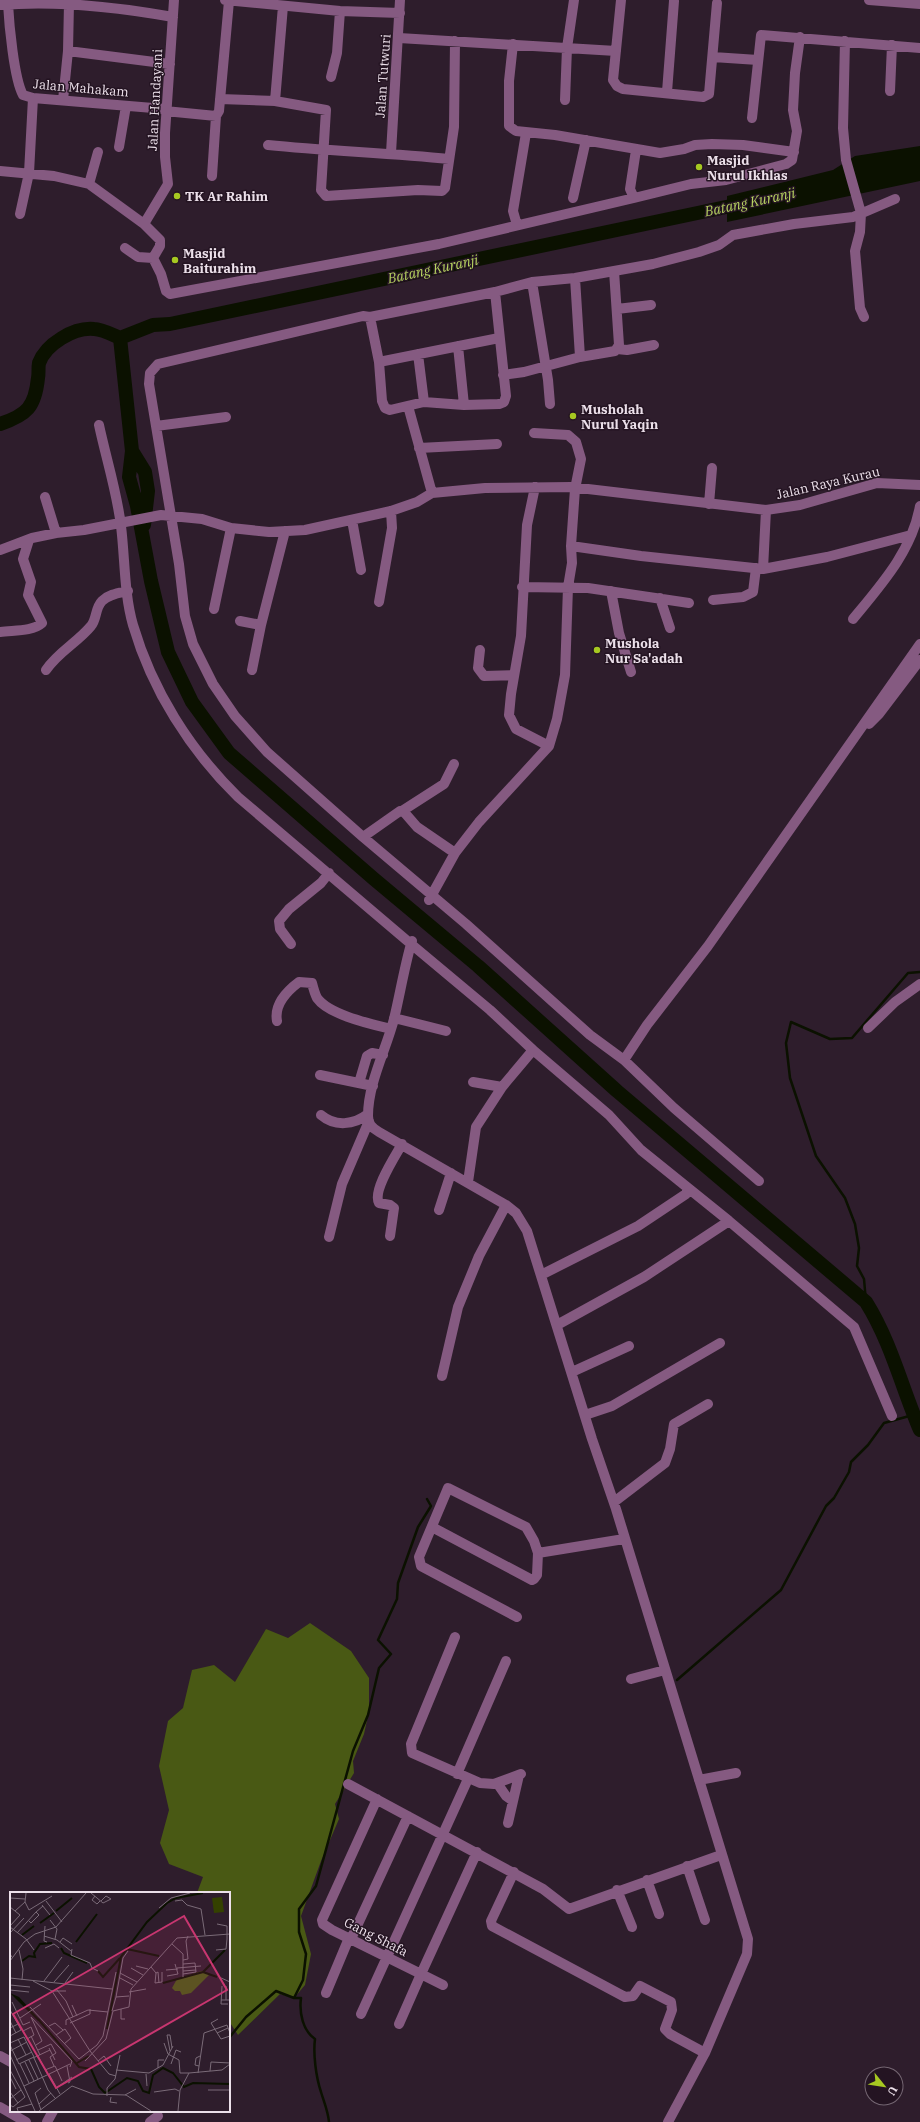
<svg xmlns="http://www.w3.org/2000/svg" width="920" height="2122" font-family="'IBM Plex Serif',serif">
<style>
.forest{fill:#495914}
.water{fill:#0b1100}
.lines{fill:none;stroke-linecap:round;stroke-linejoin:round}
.stream{stroke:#0b1100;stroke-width:2.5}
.river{stroke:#0b1100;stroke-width:14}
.minor{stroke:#855a81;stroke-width:10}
.poi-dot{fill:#a6c821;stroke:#241422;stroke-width:1.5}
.labels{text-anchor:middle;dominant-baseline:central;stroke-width:3;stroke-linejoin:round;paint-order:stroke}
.street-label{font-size:13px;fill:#ece0ea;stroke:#241422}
.poi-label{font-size:13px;font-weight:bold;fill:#ece0ea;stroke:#241422;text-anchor:start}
.water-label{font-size:14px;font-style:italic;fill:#b8d561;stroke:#241422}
.inset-river{fill:none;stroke:#0b1100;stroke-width:2}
.inset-road{fill:none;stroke:#7a6b78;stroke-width:1}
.view{fill:#c83670;fill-opacity:0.15;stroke:#c83670;stroke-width:2}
.inset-edge{fill:none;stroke:#ece0ea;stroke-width:2}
</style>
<rect width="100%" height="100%" fill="#2e1d2c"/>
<!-- forest -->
<path class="forest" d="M310 1623 351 1651 369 1678V1711L364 1734 353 1761 354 1773 335 1804 339 1819 321 1861 301 1916 311 1954 305 1985 294 1998 280 1994 238 2035 229 2021V1893H197L203 1877 169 1864 160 1843 169 1810 159 1766 168 1721 183 1708 192 1670 214 1665 235 1682 266 1629 288 1638Z"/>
<!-- water -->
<path class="water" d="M920 146V181L727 222V196L833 170 855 156Z"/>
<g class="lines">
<!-- stream -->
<path class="stream" d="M866 1302 864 1279 857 1266 859 1248 855 1224 845 1198 816 1156 790 1078 786 1043 791 1022 830 1039 852 1038 908 973 920 972
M677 1680 781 1590 826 1506 834 1498 849 1472 851 1462 868 1445 884 1423 913 1415
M229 2038 246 2017 276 1991 294 1998
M329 2122C328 2111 324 2102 321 2092 316 2077 313 2054 315 2039 303 2031 299 2013 301 1998H294L303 1980 306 1954 299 1932V1909L316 1886 353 1751 368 1715 379 1668 391 1654 378 1640 397 1599 398 1583 418 1527 431 1506 427 1499"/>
<!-- river -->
<path class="river" d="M120 338 132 451 129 477 137 506 151 581 168 652 192 702 229 753 374 879 478 966 617 1091 866 1302C891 1342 902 1388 920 1430
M0 424C27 415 35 407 38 378 39 374 38 368 39 363 46 344 74 327 94 329 102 329 113 335 120 338L153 325 170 324 745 203
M132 451 145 472 148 491 144 525"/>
<!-- minor -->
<path class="minor" d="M225 0 340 11 400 13
M621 0 613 80 617 86 623 89 703 97 709 94 717 3
M869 0 920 4
M8 4C9 23 14 79 23 95L33 98 165 109
M0 5C57 0 117 7 173 17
M399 38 616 51
M845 41 843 128 846 160 861 213 860 232 855 251 860 308 864 317
M513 44 509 81V126L516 131 555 135 660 153 684 149 695 145 712 144 743 145 794 152
M68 51 170 64
M713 57 758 60
M331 77 337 53 340 11
M890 91 892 45
M667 92 674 1
M220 99 275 101 326 110 321 190 326 196 418 190 442 191 445 188 454 127 455 41
M63 100 68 51 69 3
M565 100 567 48 574 0
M275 101 283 6
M165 111 216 116 219 111 229 1
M752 118 761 35 920 48
M268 145C328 151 388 153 449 159
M119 147 126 106
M391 153 400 0
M0 171 54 176 89 184 144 224
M212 176 216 116
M89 184 98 152
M573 198 586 140
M634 198 630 189 636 150
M20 214 29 173 33 98
M517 225 513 211 526 133
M125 248 138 257 153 258
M153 258 161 274 166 291 170 294 439 244 634 198 691 184 726 180 786 164 792 160 797 131 793 110 795 73 800 37
M153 258 160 246V240L144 224 168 184 165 157V133L174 0
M575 278 580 357
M532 282 548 380 550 404
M617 309 651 305
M370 317 379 362 382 401 385 408 390 410 424 402 464 405 499 404 504 402 506 396 495 292
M458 346 464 405
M617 349 627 350 654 345
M418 354 424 402
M379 362 499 338
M503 375 524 372 580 357 615 351 619 345 614 271
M408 406 432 493
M99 425C106 458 117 492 121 526 125 558 124 594 133 625 152 690 190 750 238 797L411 944C404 969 400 994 394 1019 386 1050 368 1083 368 1116 368 1124 372 1128 379 1132L506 1205 516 1213 527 1231 592 1439 616 1509 748 1939 747 1954 705 2053 668 2122
M156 426 226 417
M419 448 497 444
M535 487 527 525 521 636 511 694 509 715 516 729 549 746
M45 497 56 533
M709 504 712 468
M352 520 361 570
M571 546 641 556 763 569 827 557 911 535
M0 550 32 538 56 533 84 530 161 515 202 519 231 528 269 532 305 530 391 511 417 502 432 493 485 488 571 487 766 510 800 505 877 483 920 485
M763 569 766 510
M522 587 588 588 689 603
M611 591 619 633 631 672
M660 598 670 628
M713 600 743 597 753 592 756 568
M379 602 392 528 391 511
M214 609 231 528
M853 619C881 585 912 551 920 506
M240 621 261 625 285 531
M0 632C13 630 32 632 42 623L28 595 31 582 23 559 29 540
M480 650 478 668 484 676 514 675
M46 670C58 652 78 642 91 626 97 619 95 608 102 601 109 594 119 593 128 591
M252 670 261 625
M869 724 879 714 920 660
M402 811 444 784 454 764
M363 837 400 811 404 812 417 827 455 853
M429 900 455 853 479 822 549 746 557 719 565 675 568 587 572 563 571 546 575 489 581 459 576 442 568 435 534 433
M412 941 411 944 490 1010 533 1050 502 1087 476 1127 468 1182
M291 944 280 929 279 921 289 909 321 883 329 873
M394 1018 446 1031
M277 1021C274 1005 287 991 299 982L312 983C313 987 315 994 317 998 329 1015 371 1024 391 1029
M868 1028 895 1002 920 984
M533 1050 609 1115 641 1150 729 1221 854 1327 892 1416
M624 1060 647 1025 708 946 920 644
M320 1075 373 1086
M473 1082 502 1087
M359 1083 367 1056 372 1053 383 1055
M321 1115C335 1127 354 1125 368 1114
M759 1181 674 1108 624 1060 590 1035 466 924 363 837 267 752 235 716 213 684 193 644 185 616 179 564 149 384 150 373 158 364 363 316 370 317 495 292 532 282 575 278 653 264 699 252 719 245 733 235 794 224 853 217 895 199
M439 1210 451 1173
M390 1236 394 1208 390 1205 379 1203C372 1191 396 1155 402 1144
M329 1237 342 1184 369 1121
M541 1275 638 1226 686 1194 688 1188
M557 1325 644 1277 729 1221
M572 1372 629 1346
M442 1376 458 1307 479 1256 506 1205
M585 1415 612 1406 720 1343
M614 1502 665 1463 670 1449 674 1424 708 1404
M432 1527 532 1580 534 1579 537 1575 538 1553 624 1539
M517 1617 421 1566 419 1557 448 1488 526 1527 534 1541 538 1553
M455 1637 411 1744 412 1753 480 1783 494 1784 521 1774
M631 1679 665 1670
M457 1774 506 1661
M699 1780 736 1773
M497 1783 506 1796 513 1801
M348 1784 543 1889 569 1909 721 1855
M377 1799 322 1920 323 1924 332 1930 421 1974 477 1852
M508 1823 519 1775
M687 1866 705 1920
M514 1872 491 1921 492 1926 625 1997 633 1996 640 1986 671 2002 672 2010 665 2029 670 2034 705 2053
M647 1880 659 1914
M617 1890 632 1927
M351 1939 408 1816
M326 1993 349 1938
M361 2014 468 1779
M399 2024 421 1974 443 1985
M0 2056 11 2062
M0 2107 26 2122
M47 2122 53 2111
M150 2122 158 2116"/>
</g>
<!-- markers -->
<g class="poi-dot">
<circle cx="699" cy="167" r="4"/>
<circle cx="177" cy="196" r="4"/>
<circle cx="175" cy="260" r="4"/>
<circle cx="573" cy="416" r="4"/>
<circle cx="597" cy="650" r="4"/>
</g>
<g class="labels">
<!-- street labels -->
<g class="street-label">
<text transform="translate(383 76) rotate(-86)">Jalan Tutwuri</text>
<text transform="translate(81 88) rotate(5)">Jalan Mahakam</text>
<text transform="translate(155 100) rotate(-87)">Jalan Handayani</text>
<text transform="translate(828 483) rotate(-13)">Jalan Raya Kurau</text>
<text transform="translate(376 1937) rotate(27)">Gang Shafa</text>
</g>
<!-- poi labels -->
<g class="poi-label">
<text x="707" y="160">Masjid<tspan x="707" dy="15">Nurul Ikhlas</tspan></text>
<text x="185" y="196">TK Ar Rahim</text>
<text x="183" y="253">Masjid<tspan x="183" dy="15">Baiturahim</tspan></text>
<text x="581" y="409">Musholah<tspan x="581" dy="15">Nurul Yaqin</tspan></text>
<text x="605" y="643">Mushola<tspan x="605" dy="15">Nur Sa'adah</tspan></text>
</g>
<!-- water labels -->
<g class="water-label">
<text transform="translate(750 202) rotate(-12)">Batang Kuranji</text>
<text transform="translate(433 269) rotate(-12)">Batang Kuranji</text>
</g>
</g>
<!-- overview -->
<g transform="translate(10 1892)">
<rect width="220" height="220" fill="#2e1d2c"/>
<path d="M212 5 214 20 204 21 202 6Z" fill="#344100"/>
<path d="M192 79 199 83 181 101 172 103 170 99H165L162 96 167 87Z" fill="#495914"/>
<path d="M0 101 9 105 30 128 28 129Z" fill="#0b1100"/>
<path class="inset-river" d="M46 19 62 6M30 31 44 21M12 43 24 34M66 50 87 22M51 56 54 61 77 71M117 57 149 64M12 69 19 64 25 65 24 61 30 52 42 51M88 79 93 85 110 66M193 80 207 85M153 91 193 80 215 58M28 127 69 175 81 177 89 195 95 201 117 186 128 189 133 199 139 201 143 183 153 176 163 181 174 195 183 191 220 192M97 137 111 65 137 30 157 11 166 6 193 1M67 171 79 164"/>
<path class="inset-road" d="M16 1 15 10 19 18 42 4M81 1 93 11 101 7M85 4 82 8 87 12 90 9M0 6 15 7M36 9 52 30M91 9 96 4 101 7M165 9 172 8 177 13 191 17 195 43M32 13 40 23M0 15 10 23 0 34M149 16 161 6 180 1M5 19 15 10M40 28 47 37 45 47M19 29 21 31 29 23 26 20 33 14M35 34 34 49 37 50M0 35 16 47 24 58M0 41 14 26M7 41 26 20M34 44 47 48 61 59M0 46V62L2 65M50 50 53 46 62 52M162 52 173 62V85M35 56 44 52 49 56M62 57 61 63 80 71 82 76 88 79M9 58 13 77 12 88M206 58 216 57 217 47V34L207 32M173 68 178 67 176 49 178 44M0 69 14 50 25 42 46 35 76 1M173 72 185 71 186 80 173 82M126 74 138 77M141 75 146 81 148 80 149 91M121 76 133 83M167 76 191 74M156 78 168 77M173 79 186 78M110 81 127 90M146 81 145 91 152 90V80M157 84 168 82 165 72M209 85 220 90M0 86 102 97M110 86 123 93M23 89 42 99 80 159 99 182 106 184M34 89 52 65M44 90 59 73M55 91 63 80M0 93 20 95M212 94 211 112H218M0 98 19 100M47 98 56 109 63 125M42 99H56M119 100 136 97M106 105 113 66 118 59M211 108H220V90M216 108V94M2 110 13 133 20 130M62 113 67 124M20 115 69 167 87 153 93 144 106 80M111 117V127H115M0 118 8 132 0 136M102 119 106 105 119 104M21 125 62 169 60 175M21 125 32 149 26 153M10 126 31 112M208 127 201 131 211 147 220 144M0 129 6 141M60 131 80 122V117M56 133V128L78 118 98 120M39 134 45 131 53 138M13 139 21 135 24 143 17 147M207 141 218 136M46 143 55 137 61 146 54 152M160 143 162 156M0 144 11 138 8 132M21 144 30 163M8 147 16 163M0 151 14 145 24 165 9 172 0 153M154 151 158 162 169 168 170 181H179M39 156 45 168M28 158 41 152 46 161 40 165 44 174M0 159 17 150M160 159 157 143H160M0 163 25 219M28 164 38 183M23 166 40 158M24 166 38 198 45 206M6 168 22 160M19 168 28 187M75 169 96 147 103 119 119 115 121 97 167 46 220 42M88 169 94 164 101 174M15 170 24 189M10 172 19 191M161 172 166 158 171 160M57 174 60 190 58 191M189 174 185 173 186 166 190 164M148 176V168H154M0 178 15 205 3 215 0 213M35 178 45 174 47 178M47 178 52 189M106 178 139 181 153 173 163 154M200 179 201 170 220 171M188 181 194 141 217 133 220 141M39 182 50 202M136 182 137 194M0 185 6 197M14 194 60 172M46 196 62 185M198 198H220M0 200 8 211M144 200 165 197 169 199M115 203 126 197M97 204V196L105 187 110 163M101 205 100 210 107 211M0 207 11 198M29 212 41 201M31 218 25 201 31 196M8 219 7 216 22 212M29 219 62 194 83 202 116 203 141 219M168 219 170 198 179 181 212 178 220 172"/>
<path class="view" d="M174 24 217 98 46 196 3 122Z"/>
<rect width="220" height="220" class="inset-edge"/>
</g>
<!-- north arrow -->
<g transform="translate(884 2086) rotate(120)"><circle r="19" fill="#241422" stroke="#746672"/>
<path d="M0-3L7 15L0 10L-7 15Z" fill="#a6c821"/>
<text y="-6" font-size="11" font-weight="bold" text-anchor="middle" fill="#ece0ea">U</text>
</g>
</svg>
